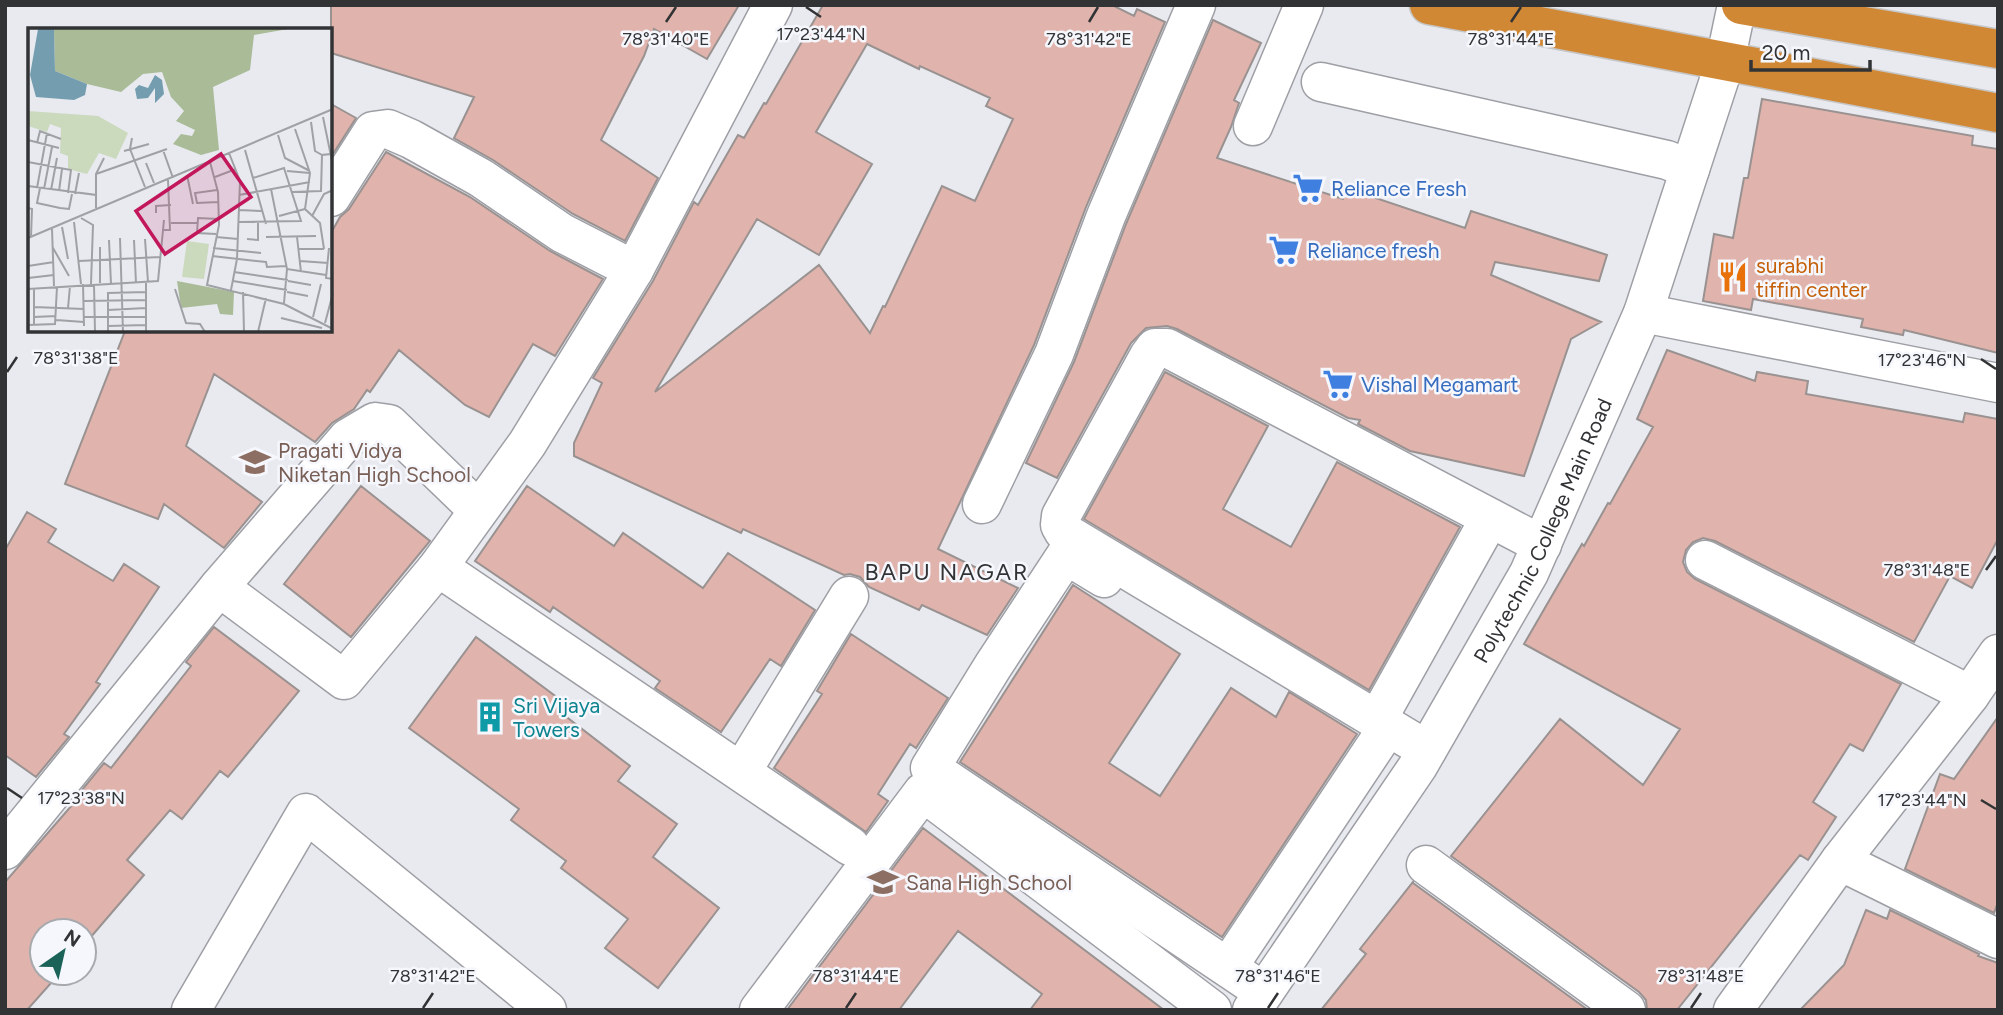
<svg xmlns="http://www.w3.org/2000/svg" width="2003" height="1015" font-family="Figtree,sans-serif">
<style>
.building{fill:#e0b4ad;stroke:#999291;stroke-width:2;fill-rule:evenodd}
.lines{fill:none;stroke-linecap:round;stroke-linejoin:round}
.minor-casing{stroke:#9e9fa5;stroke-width:41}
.highway-casing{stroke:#c6c6c6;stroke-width:41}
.minor{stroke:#fff;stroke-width:38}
.highway{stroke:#d18835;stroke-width:38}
.ticks{fill:none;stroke:#323335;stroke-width:2.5}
.labels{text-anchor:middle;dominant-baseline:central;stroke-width:5;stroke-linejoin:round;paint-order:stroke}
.shop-label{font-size:21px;fill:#366cbe;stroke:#f5f7fd;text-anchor:start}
.food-label{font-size:21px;fill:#c56008;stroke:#f5f7fd;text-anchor:start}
.education-label{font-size:21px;fill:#785e54;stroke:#f5f7fd;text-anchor:start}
.street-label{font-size:21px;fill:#323335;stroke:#f5f7fd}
.culture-label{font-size:21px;fill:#0d838f;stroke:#f5f7fd;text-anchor:start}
.neighbourhood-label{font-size:23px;letter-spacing:2px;fill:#323335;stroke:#f5f7fd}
.inset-road{fill:none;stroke:#9fa1a5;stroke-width:2}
.view{fill:#c2185b;fill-opacity:0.15;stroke:#c2185b;stroke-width:3.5}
.inset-edge{fill:none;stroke:#323335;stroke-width:3.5}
.ticks-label{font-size:18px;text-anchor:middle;fill:#323335;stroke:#f5f7fd;stroke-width:5;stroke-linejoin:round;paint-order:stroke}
</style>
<rect width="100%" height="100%" fill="#e8eaf0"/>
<!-- building -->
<path class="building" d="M331 5H739L707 59 654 29 644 56 601 140 658 178 625 241 573 214 493 160 454 138 474 97 331 53Z
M823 5H1112L1134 16 1137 9 1165 22 1086 207 1034 345 938 549 1018 588 987 635 922 605 919 610 869 587 860 577 850 574 844 575 743 529 741 533 574 456V443L602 383 593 378 653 281 694 202 698 205 738 135 744 138 764 103 766 104ZM867 44 919 69 920 66 990 98 986 106 1013 119 975 201 942 186 885 307 883 306 870 333 819 265 655 392 757 219 819 255 872 164 816 132Z
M1213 20 1261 43 1234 100 1239 103 1231 127 1217 158 1343 199 1346 188 1465 228 1471 211 1607 255 1599 281 1495 262 1491 275 1601 322 1571 339 1524 476 1410 451 1358 424 1360 420 1348 418 1177 329 1167 326 1146 328 1131 343 1057 478 1026 463 1074 362 1126 224Z
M1762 99 1973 136 1972 145 1998 149V353L1904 330 1903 335 1861 327 1863 319 1753 299 1751 310 1703 301 1714 234 1733 238 1744 178H1748Z
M331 104 356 118 331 157Z
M386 152 470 197 550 251 603 279 555 356 533 344 489 417 465 405 399 350 370 392 367 390 354 409 332 423 315 442 214 374 186 446 262 502 224 548 164 504 158 519 65 484 125 331H331V233L340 217 349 209Z
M1667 350 1755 381 1757 372 1808 381 1806 394 1963 422 1965 413 1998 419V539L1972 588 1950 576 1914 642 1715 541 1703 538 1693 542 1686 550 1683 562 1687 572 1695 579 1901 684 1863 751 1850 744 1813 802 1836 817 1808 860 1800 855 1677 1010H1647L1646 1000 1639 992 1451 856 1560 719 1643 785 1680 729 1524 644 1582 544 1584 546 1608 503 1610 504 1653 427 1637 419Z
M1165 372 1268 426 1223 509 1291 547 1337 462 1460 527 1369 690 1084 519Z
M361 486 430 541 351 637 284 584Z
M527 486 614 546 623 533 703 588 728 553 815 610 781 666 770 659 721 732 655 688 660 681 553 607 550 612 475 561Z
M27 512 56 529 48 542 113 581 124 564 159 587 96 682 100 684 64 734 69 737 36 777 5 755V550Z
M1073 585 1180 654 1109 763 1160 796 1231 688 1276 717 1289 692 1357 734 1222 937 960 762Z
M214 627 299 691 228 777 220 771 182 819 170 810 127 860 144 875 84 945V931H42V973H60L27 1010H5V882L73 804 72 802 104 763 111 768 191 666 186 662Z
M851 634 948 698 916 748 910 744 878 794 888 801 866 832 774 768 822 694 817 691Z
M476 637 570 707 564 715 630 766 618 781 677 824 653 857 719 908 658 988 605 948 628 919 561 868 566 861 511 820 519 809 409 728Z
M1998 717V902L1994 913 1905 869 1940 774 1954 779Z
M923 828 1164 1010H1030L1042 994 958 931 899 1010H787Z
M1413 882V883L1588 1010H1321L1366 954 1360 949Z
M1866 910 1887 919 1890 910 1979 954 1978 956 1998 963V1010H1800L1844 965Z"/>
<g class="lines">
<!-- minor casing -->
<g class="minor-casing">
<g id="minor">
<path d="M1321 82 1667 160 1690 169"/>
<path d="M1253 126 1304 5"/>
<path d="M331 197 373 131 388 129 411 139 481 178 562 233 634 270"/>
<path d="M1643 313 1998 383"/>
<path d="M982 504 1054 354 1106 216 1196 5"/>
<path d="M1705 560 1970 695"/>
<path d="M438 567 850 846"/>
<path d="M1104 578 1066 555 993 666 930 768 1264 992"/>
<path d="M219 587 344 680 438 567 527 444 634 270 773 5"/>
<path d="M1377 720 1490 518"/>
<path d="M1427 750 1064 532 1060 525 1061 516 1149 356 1155 348H1167L1542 545"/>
<path d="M742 771 849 596"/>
<path d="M5 850 219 587 348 438 375 422 389 424 478 510"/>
<path d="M1840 861 1998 939"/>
<path d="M1426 865 1626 1010"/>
<path d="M1228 967 1378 742"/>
<path d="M191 1010 306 813 547 1010"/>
<path d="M759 1010 923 792 1212 1010"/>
<path id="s1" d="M1252 1010 1418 766 1529 573 1643 313 1725 62 1737 5"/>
<path d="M1733 1010 1840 861 1970 695 1998 654"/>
</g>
</g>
<!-- highway casing -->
<g class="highway-casing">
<path id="highway" d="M1429 5 1998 113
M1741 5 1998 49"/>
</g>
<!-- minor -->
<use href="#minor" class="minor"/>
<!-- highway -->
<use href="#highway" class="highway"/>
</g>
<!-- ticks -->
<path class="ticks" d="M806 7 821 17M666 22 676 7M1089 22 1098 7M1511 22 1521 7M1981 359 1996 369M7 372 17 357M1986 570 1996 556M7 788 22 798M1981 800 1996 809M423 1008 433 993M846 1008 856 993M1268 1008 1278 993M1691 1008 1701 993"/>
<!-- icons -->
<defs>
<g id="supermarket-bare" transform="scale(2.415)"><path d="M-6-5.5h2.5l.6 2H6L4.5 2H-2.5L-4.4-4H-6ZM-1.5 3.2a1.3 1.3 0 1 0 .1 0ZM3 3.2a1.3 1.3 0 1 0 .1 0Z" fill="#3f7fe0" stroke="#f5f7fd" stroke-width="2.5" paint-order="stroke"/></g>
<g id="restaurant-bare" transform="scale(2.415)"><path d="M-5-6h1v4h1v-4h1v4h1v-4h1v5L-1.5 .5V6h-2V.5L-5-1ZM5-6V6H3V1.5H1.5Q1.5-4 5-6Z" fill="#e8710a" stroke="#f5f7fd" stroke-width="2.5" paint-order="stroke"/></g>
<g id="university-bare" transform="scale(2.415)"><path d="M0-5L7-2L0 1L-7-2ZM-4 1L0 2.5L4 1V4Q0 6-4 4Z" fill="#8d6e63" stroke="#f5f7fd" stroke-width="2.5" paint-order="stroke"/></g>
<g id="building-bare" transform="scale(2.415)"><path d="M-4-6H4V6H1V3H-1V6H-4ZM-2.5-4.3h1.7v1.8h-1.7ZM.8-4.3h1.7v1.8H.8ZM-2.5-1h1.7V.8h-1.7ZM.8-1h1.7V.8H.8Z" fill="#0f9aa8" stroke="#f5f7fd" stroke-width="2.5" paint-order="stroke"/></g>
</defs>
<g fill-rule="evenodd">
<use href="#supermarket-bare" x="1308" y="188"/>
<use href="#supermarket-bare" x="1284" y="250"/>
<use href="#restaurant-bare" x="1733" y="277"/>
<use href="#supermarket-bare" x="1338" y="384"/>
<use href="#university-bare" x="255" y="462"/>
<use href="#building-bare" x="490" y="717"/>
<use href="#university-bare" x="883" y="882"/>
</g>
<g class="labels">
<!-- shop labels -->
<g class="shop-label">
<text x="1331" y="188">Reliance Fresh</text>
<text x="1307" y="250">Reliance fresh</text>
<text x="1361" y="384">Vishal Megamart</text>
</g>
<!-- food labels -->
<g class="food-label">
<text x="1756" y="265">surabhi<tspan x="1756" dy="24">tiffin center</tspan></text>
</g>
<!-- education labels -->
<g class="education-label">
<text x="278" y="450">Pragati Vidya<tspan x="278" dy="24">Niketan High School</tspan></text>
<text x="906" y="882">Sana High School</text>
</g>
<!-- street labels -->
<g class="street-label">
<text stroke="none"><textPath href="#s1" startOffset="562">Polytechnic College Main Road</textPath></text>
</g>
<!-- culture labels -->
<g class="culture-label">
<text x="513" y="705">Sri Vijaya<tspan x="513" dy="24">Towers</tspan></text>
</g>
<!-- neighbourhood labels -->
<g class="neighbourhood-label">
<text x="947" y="572">BAPU NAGAR</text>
</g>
</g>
<!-- overview -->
<g transform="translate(28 28)">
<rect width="304" height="304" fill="#e8eaf0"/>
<path d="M26 1H260L226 7 222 42 185 59 191 122 173 127 145 116 153 106 164 108 167 102 148 93 156 83 143 69 134 44 115 46 93 64 59 56 27 43ZM149 253 206 264 205 287 192 286 189 276 153 280Z" fill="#a9bb97"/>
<path d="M0 83 70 88 100 105 88 131 71 125 59 146 40 141V128L32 125 33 100 22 96 19 104 0 98Z" fill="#cbd9bd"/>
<path d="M159 213 181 216 176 251 154 249Z" fill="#cbd9bd"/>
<path d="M10 1H26L27 43 59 56 57 67 46 72 8 69 2 47ZM127 47 134 52 136 66 127 75V60L120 70 109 71 107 61 111 57 120 60Z" fill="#749db0"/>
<path class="inset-road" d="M295 89 304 133M283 94 287 123 294 127M267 101 282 145 277 181 292 195 296 221M250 107 257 130 280 142M104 110 102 121 117 159M0 112 31 120M9 115 12 103 33 111M135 122 145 150M217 122 238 196M96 123 121 116M201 125 212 153 209 231 203 262M0 134 43 142 40 165M182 134 190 164 191 197 179 257 256 276 305 301M118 135 126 155M259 143 282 145M68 146 139 121M159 147 165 176M187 149 208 141M0 158 68 167V180M9 160 19 105M12 160 9 175 32 180 41 181 44 166M16 161 24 119M243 161 259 241 256 275M23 162 29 130M189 162 167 165 169 175 190 174M31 163 34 141M264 164 293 163 294 127 303 126M47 166 51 145M68 167V146L76 130M211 167 282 154M0 180 4 181 3 209M211 182 234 183M128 185V178L143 177M251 188 277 181M284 188 296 166 305 162M53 190 65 197 63 256M46 194 53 256M211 194 273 193 256 140 225 150M143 195H169M34 199 40 231M24 201 26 258M134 202H142L140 152M188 206 169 205 170 190 191 191M188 209 210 211M238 209 288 208M269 209 273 244M0 210 305 81M92 210 95 304M117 211 120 254M219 211 230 212V195M81 212 83 256M106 212 108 255M72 219V255M25 220 41 248M185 220 233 225M301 220 298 250 305 251M270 221H296M184 228 238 234 239 239 258 238M51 233 132 229M272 233 300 235M0 238 26 234M259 241 298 247M206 244 260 252M0 250 26 247M205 253 259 262M260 253 283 257M118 254V304M55 256 56 298M66 257 67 304M0 261 130 253 136 192M147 261 158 295 172 296 177 304M215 264 216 304M259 264 280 268M56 273 118 272M6 279 56 281M40 280 42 258M80 282 118 280M6 289 28 288M56 289H118M285 289 293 256M253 290 294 300M28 292 56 294M297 295 305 265M0 297 27 296 29 259M6 297V261M80 298 118 297M80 304V265L118 264M230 304 238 270"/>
<path class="view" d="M193 126 223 169 137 226 108 183Z"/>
<rect width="304" height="304" class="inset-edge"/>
</g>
<g class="ticks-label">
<text x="821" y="40">17°23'44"N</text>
<text x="666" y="45">78°31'40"E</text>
<text x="1511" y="45">78°31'44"E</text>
<text x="1089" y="45">78°31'42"E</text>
<text x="76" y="364">78°31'38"E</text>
<text x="1922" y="366">17°23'46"N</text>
<text x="1927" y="576">78°31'48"E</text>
<text x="81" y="804">17°23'38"N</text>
<text x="1922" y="806">17°23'44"N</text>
<text x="433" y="982">78°31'42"E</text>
<text x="856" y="982">78°31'44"E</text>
<text x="1278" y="982">78°31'46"E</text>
<text x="1701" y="982">78°31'48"E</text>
</g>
<!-- border -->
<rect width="2003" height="1015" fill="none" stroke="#323335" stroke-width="14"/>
<!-- north arrow -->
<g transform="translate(63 952) rotate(34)"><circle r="33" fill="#f5f7fd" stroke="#a7a9ad" stroke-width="2"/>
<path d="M0-5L12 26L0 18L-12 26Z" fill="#1b6358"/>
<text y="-10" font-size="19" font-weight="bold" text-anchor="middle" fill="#323335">N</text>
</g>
<!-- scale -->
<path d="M1751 60v10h119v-10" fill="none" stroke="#323335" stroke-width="3.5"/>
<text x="1762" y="60" font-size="21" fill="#323335" stroke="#f5f7fd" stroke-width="5" paint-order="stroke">20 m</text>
</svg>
